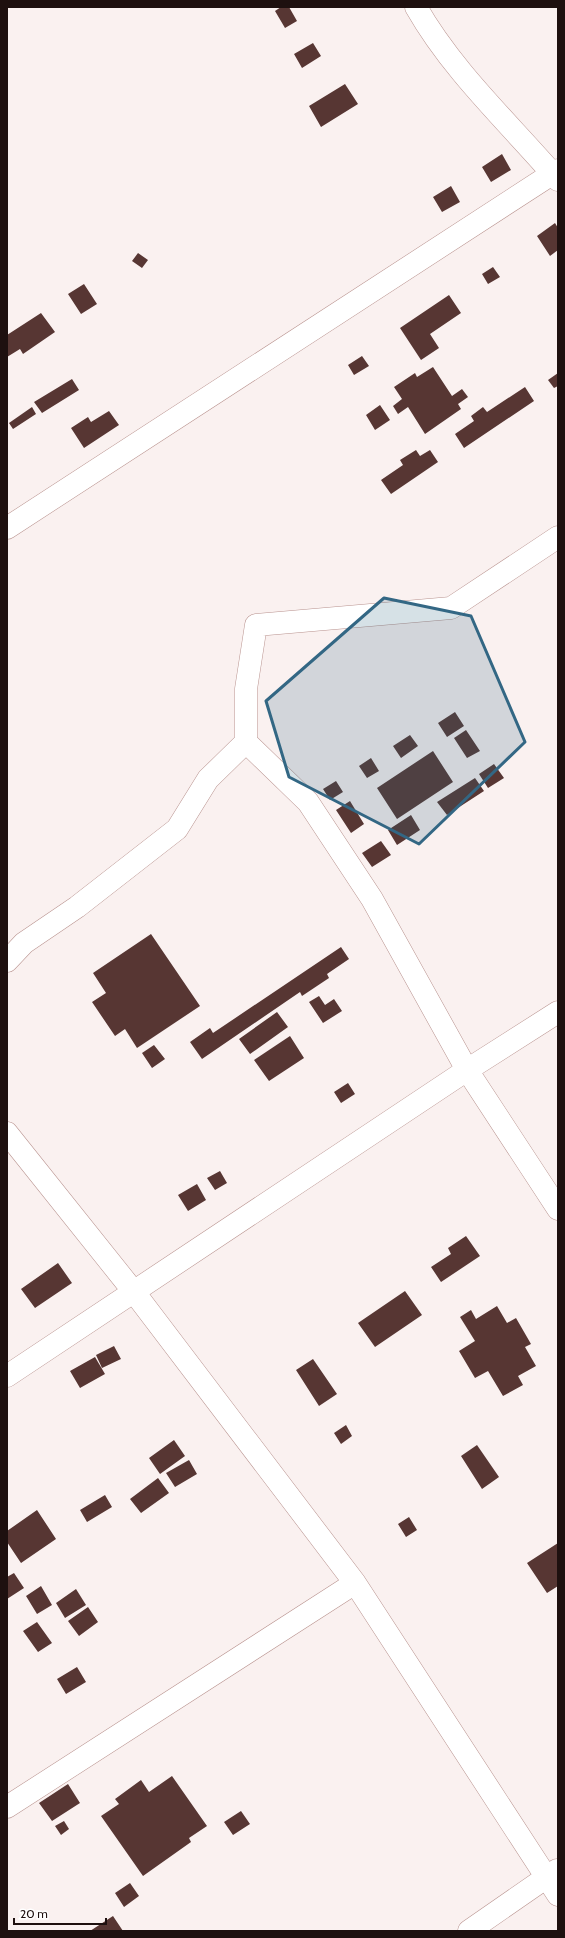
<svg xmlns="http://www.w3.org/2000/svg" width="565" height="1938" font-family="Cabin,sans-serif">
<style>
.building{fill:#573633}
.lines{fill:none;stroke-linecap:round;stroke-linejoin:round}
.street-casing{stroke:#b9938f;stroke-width:23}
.street{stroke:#fff;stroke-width:22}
.marked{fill:#336784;fill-opacity:0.2;stroke:#336784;stroke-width:3;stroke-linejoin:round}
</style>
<rect width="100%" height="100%" fill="#faf1f0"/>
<!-- building -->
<path class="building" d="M281 7H289L297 21 285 28 275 11Z
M313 43 321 56 302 68 294 54Z
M345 84 358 104 321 127 309 106Z
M502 154 511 170 491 182 482 167Z
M451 186 460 202 442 212 433 197Z
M555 223 558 228V250L550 256 537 236Z
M138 253 148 260 142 268 132 261Z
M493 267 500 277 488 284 482 274Z
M84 284 97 304 81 314 68 294Z
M449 295 461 313 430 334 439 348 421 360 400 328Z
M41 313 55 332 23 354 20 349 7 357V335Z
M362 356 369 366 354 375 348 365Z
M433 367 452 396 462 389 468 397 458 404 461 409 425 434 408 407 398 414 393 406 402 399 394 387 415 373 417 377Z
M558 373V386L554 388 548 380Z
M72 379 79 390 42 413 34 402Z
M525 387 534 401 464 448 455 434 474 421 471 416 483 407 487 412Z
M380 405 390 420 375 430 366 415Z
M32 407 36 414 13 429 9 423Z
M109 411 119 425 84 448 71 428 88 417 91 422Z
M416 450 420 456 430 450 438 462 391 494 381 480 403 465 400 460Z
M455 712 464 726 447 737 438 723Z
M466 730 480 751 467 758 454 738Z
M410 735 418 746 401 758 393 746Z
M433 751 453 782 397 819 377 788Z
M371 758 379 771 367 778 359 766Z
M494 764 504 778 488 788 479 774Z
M475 778 484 791 447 815 437 802Z
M336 781 343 792 330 800 323 789Z
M350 801 364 824 351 833 336 810Z
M411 815 420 830 397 845 388 830Z
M381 841 391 855 372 867 362 853Z
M151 934 200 1006 137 1048 125 1029 115 1036 92 1002 106 993 93 973Z
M341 947 349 959 327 974 329 978 302 996 300 992 202 1059 190 1042 210 1028 213 1033Z
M319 996 325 1005 334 999 342 1011 323 1023 309 1002Z
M277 1012 288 1027 250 1054 239 1039Z
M290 1036 304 1058 269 1081 254 1060Z
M154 1045 165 1059 152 1068 142 1053Z
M348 1083 355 1094 341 1103 334 1092Z
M220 1171 227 1183 215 1190 207 1178Z
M197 1184 206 1200 188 1211 178 1195Z
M466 1236 480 1256 441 1282 431 1267 451 1254 448 1248Z
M58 1263 72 1283 35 1308 21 1289Z
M405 1291 422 1315 375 1347 358 1323Z
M497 1306 507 1323 516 1318 531 1344 525 1347 536 1366 518 1376 523 1385 503 1396 488 1371 475 1378 459 1351 475 1341 460 1317 471 1310 476 1319Z
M114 1346 121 1359 102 1368 96 1355Z
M95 1357 105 1374 80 1388 70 1371Z
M313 1359 337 1394 319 1406 296 1370Z
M346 1425 352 1436 341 1444 334 1433Z
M174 1440 185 1456 160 1474 149 1458Z
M477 1445 499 1477 482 1489 461 1456Z
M189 1460 197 1474 175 1487 166 1473Z
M158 1478 169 1493 141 1513 130 1499Z
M105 1495 112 1507 87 1522 80 1510Z
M37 1510 56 1539 21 1563 7 1542V1531Z
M409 1517 417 1530 406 1537 398 1524Z
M558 1543V1586L547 1593 527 1563Z
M14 1573 24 1588 7 1599V1577Z
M41 1586 52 1605 37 1614 26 1596Z
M76 1589 86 1605 65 1618 56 1603Z
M88 1607 98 1622 79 1636 68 1621Z
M37 1622 52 1643 38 1652 23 1631Z
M77 1667 86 1682 66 1694 57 1679Z
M172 1776 207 1826 189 1838 191 1842 143 1876 101 1816 119 1804 115 1799 141 1780 149 1792Z
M68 1784 80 1803 52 1821 39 1803Z
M241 1811 250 1824 233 1835 224 1822Z
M64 1821 69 1829 61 1835 55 1826Z
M130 1883 139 1896 124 1907 115 1893Z
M113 1916 123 1931H90Z"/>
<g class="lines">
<!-- street casing -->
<g class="street-casing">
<path id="street" d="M416 7C453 72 509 123 558 180
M7 528 558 170
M558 537 451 608 256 625 246 689V742L308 802 372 899 467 1070 558 1209
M7 961 24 943 77 907 177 829 208 779 246 742
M7 1133 134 1292 355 1583 558 1895
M7 1376 467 1070 558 1012
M7 1807 355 1583
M469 1931 557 1870"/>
</g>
<!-- street -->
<use href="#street" class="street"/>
</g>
<!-- marked area -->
<path class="marked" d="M384 598 471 616 525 742 419 844 289 777 266 701Z"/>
<!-- border -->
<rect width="565" height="1938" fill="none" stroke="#1e100f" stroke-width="16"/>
<!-- scale -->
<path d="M14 1918v6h92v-6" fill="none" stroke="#1e100f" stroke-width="2"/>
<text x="20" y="1918" font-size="12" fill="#1e100f" stroke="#ffffff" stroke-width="3" paint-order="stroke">20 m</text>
</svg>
